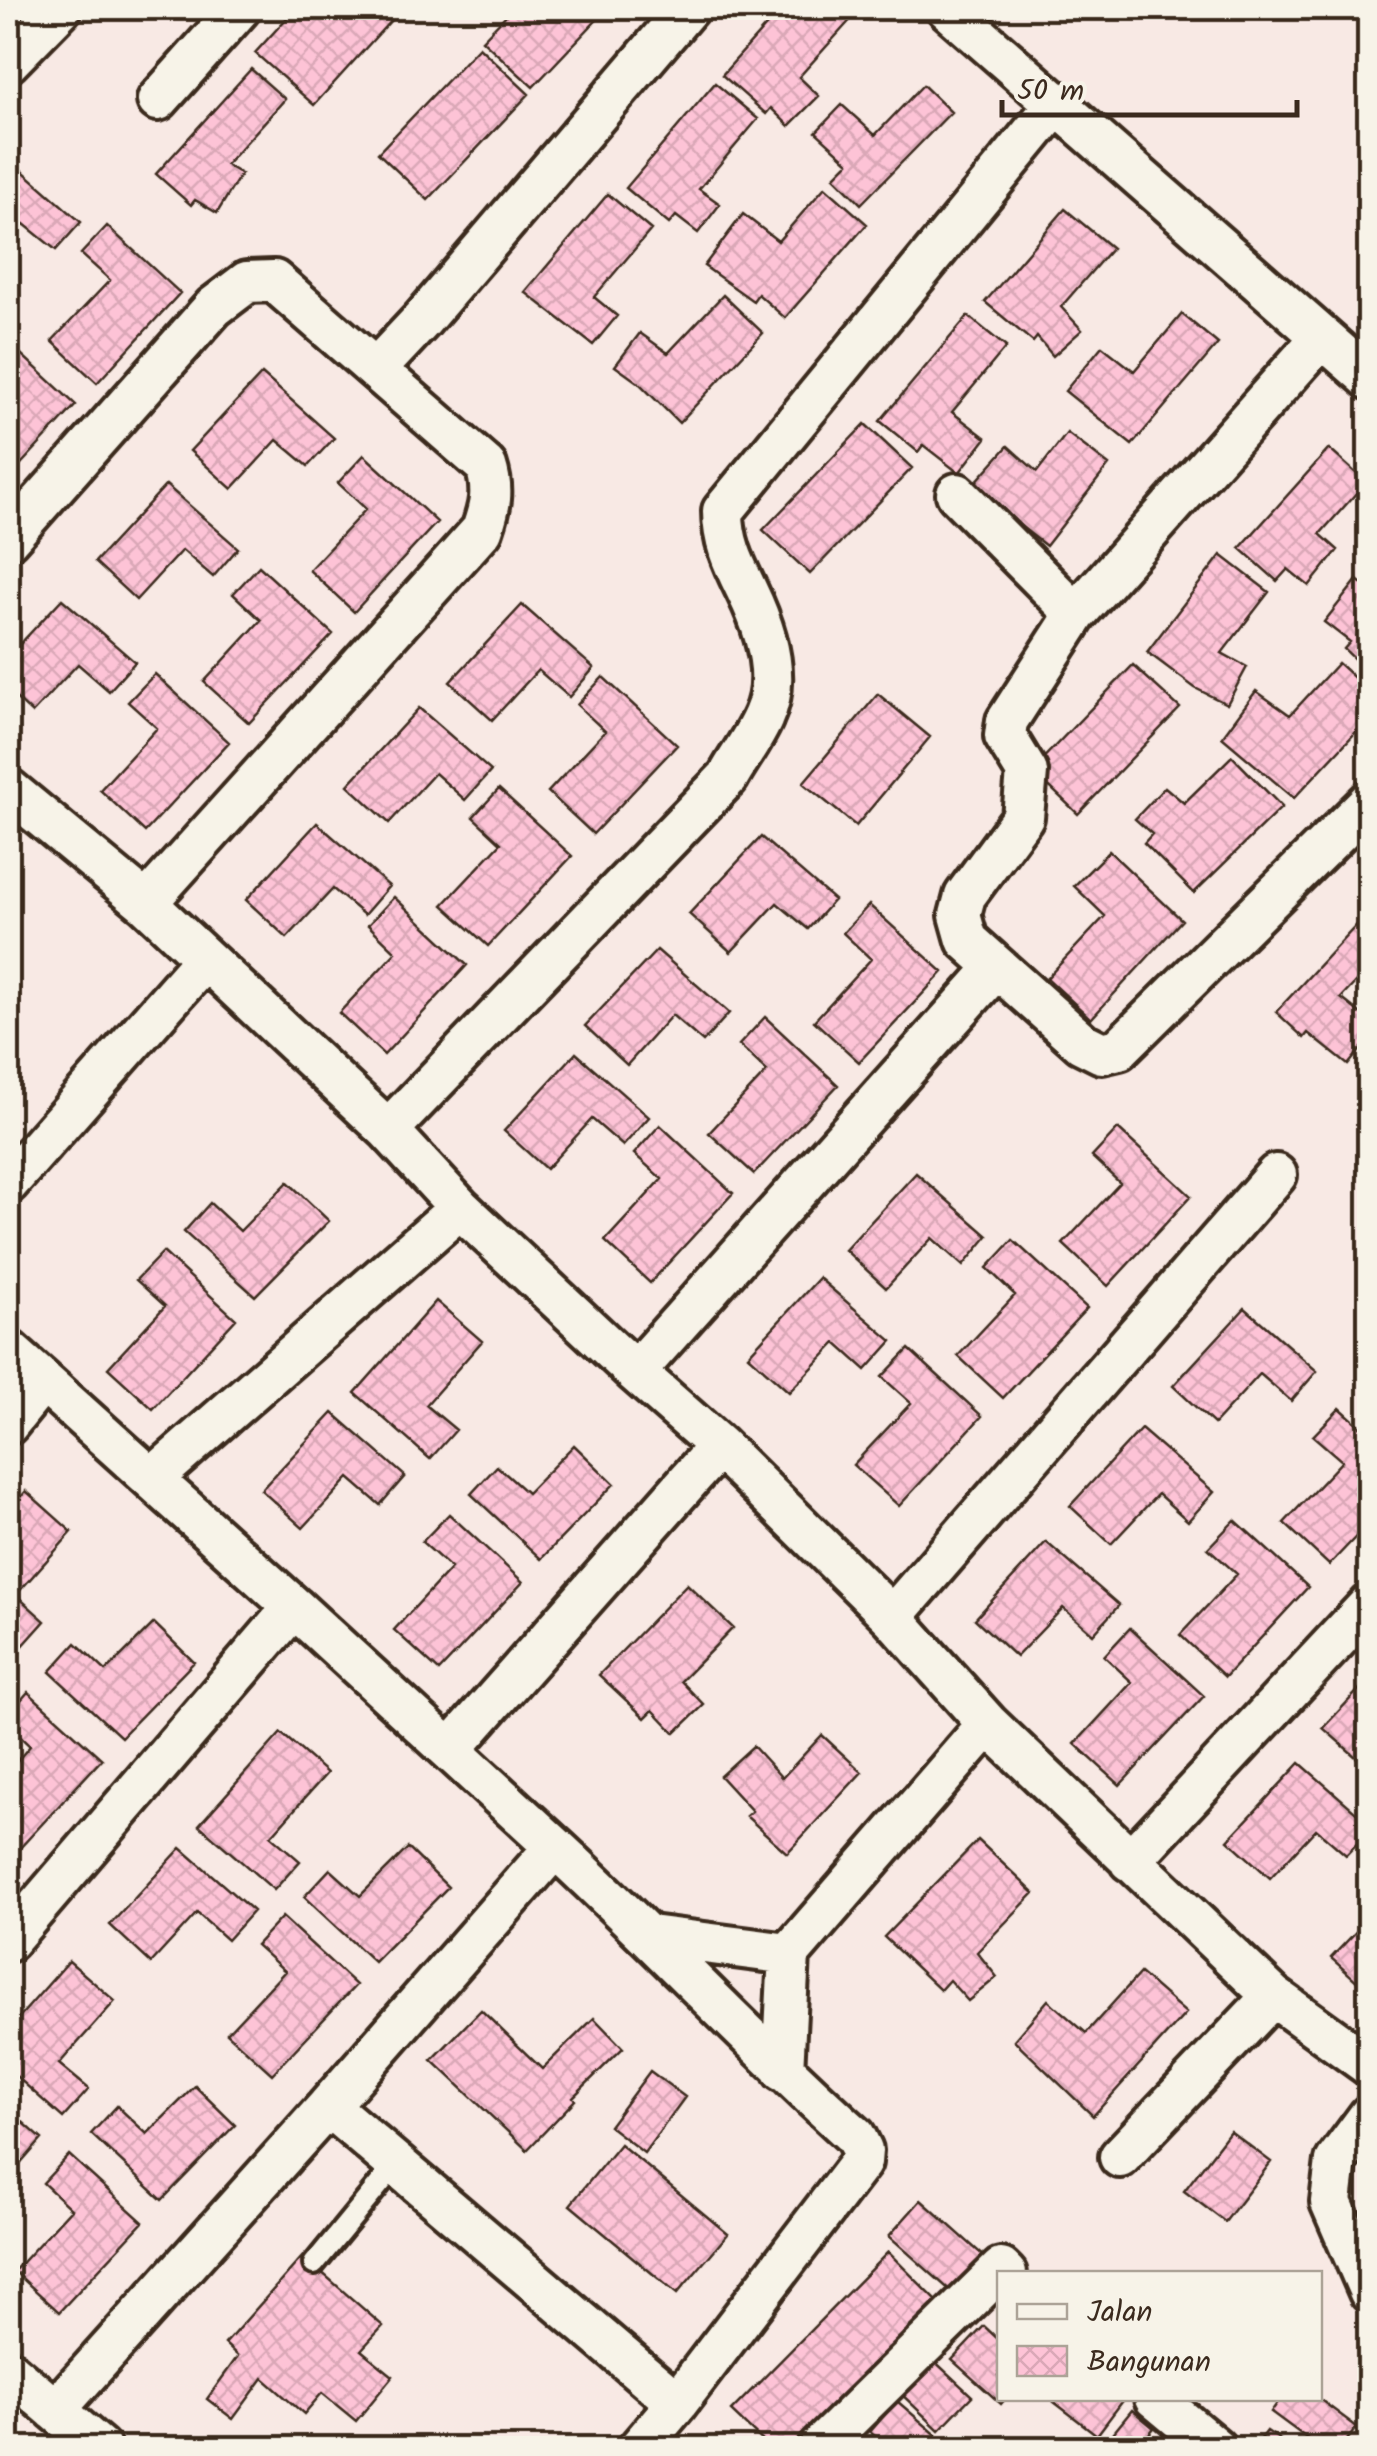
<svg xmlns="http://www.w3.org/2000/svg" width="1377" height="2456" font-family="Kalam,sans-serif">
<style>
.building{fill:url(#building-cross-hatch);stroke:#3b2a1e;stroke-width:2.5}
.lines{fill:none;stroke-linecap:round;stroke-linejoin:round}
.lane-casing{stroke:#3b2a1e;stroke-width:28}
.street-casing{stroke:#3b2a1e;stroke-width:48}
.lane{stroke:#f7f3e8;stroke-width:20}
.street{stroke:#f7f3e8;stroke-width:40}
</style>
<defs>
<pattern id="building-cross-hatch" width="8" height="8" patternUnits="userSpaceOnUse" patternTransform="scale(2.5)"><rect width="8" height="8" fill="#fdc3d6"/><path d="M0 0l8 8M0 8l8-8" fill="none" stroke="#daa8b7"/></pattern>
</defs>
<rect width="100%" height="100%" fill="#f8e9e4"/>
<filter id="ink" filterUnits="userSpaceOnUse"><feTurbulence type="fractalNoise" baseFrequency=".01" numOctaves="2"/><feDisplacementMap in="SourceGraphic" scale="20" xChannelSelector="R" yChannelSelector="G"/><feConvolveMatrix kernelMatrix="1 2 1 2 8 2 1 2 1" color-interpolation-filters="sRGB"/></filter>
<g filter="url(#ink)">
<!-- building -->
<path class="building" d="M296 8H402L314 105 255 53Z
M513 8H608L533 87 482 40Z
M782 8H844L854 16 799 77 819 96 789 126 771 108 766 114 722 75Z
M479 47 529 94 428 200 378 153Z
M251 69 285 99 226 165 241 174 217 213 195 200 191 205 156 174Z
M715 83 758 119 699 189 720 204 698 233 676 216 669 224 626 188Z
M923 85 951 112 861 204 834 177 849 162 816 132 842 105 875 135Z
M9 159 81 222 56 250 24 224 8 242Z
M825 187 867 224 785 318 758 294 753 301 704 266 743 214 778 241Z
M608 194 651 230 594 297 617 316 593 345 525 292Z
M1065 209 1112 248 1061 307 1082 330 1053 356 1037 337 1033 342 985 302Z
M107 226 180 293 97 383 52 341 110 280 81 254Z
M723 295 763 333 679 423 640 384 615 366 640 333 668 353Z
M1182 314 1218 344 1132 445 1065 391 1102 346 1134 371Z
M968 316 1006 347 952 412 986 438 959 473 923 445 918 452 880 421Z
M8 342 76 405 8 478Z
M262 374 334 438 308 466 277 440 232 489 190 451Z
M865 424 912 468 810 574 763 530Z
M1067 433 1109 465 1046 546 1004 513 974 484 1008 446 1037 472Z
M1329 449 1366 482 1320 534 1338 550 1309 586 1288 569 1277 581 1240 548Z
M364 455 437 522 354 612 309 570 366 509 338 483Z
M166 485 238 548 213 577 182 550 136 600 95 562Z
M1221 555 1269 592 1222 653 1247 667 1227 704 1195 688 1147 652Z
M259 566 333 634 249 723 204 682 261 620 233 594Z
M1357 580 1370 590V674L1344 649 1350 642 1324 622Z
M62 599 135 662 109 691 78 664 32 713 8 691V657Z
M522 605 594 668 569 697 538 670 492 720 450 682Z
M1338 663 1370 692V717L1294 798 1222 737 1256 691 1290 715Z
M1133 665 1180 708 1078 814 1032 770Z
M155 674 229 742 145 832 100 790 157 728 128 702Z
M603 677 677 745 593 834 548 792 605 731 577 705Z
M878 694 930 737 856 826 803 783Z
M419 708 491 771 465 800 435 773 389 823 348 785Z
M1232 756 1282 807 1194 893 1144 843 1152 834 1135 819 1165 787 1184 803Z
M499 789 572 856 488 946 443 905 501 843 473 817Z
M317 823 389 886 364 915 333 889 287 938 246 900Z
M761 837 834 900 808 929 777 903 731 952 689 914Z
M1109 851 1182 920 1091 1019 1047 978 1105 916 1074 886Z
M394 897 467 965 384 1055 339 1013 396 952 368 925Z
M869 905 943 972 859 1062 814 1021 871 959 843 933Z
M1366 915 1370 918V967L1341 998 1370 1021V1038L1348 1065 1308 1033 1304 1038 1276 1012Z
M657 950 729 1013 703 1042 672 1015 627 1065 585 1026Z
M765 1017 838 1085 754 1174 709 1133 767 1071 739 1045Z
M576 1053 649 1117 623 1146 592 1119 546 1169 504 1131Z
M660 1125 733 1193 650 1283 605 1241 662 1179 634 1154Z
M1118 1129 1191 1196 1108 1286 1063 1244 1120 1183 1092 1157Z
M916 1173 988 1236 963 1266 932 1238 886 1288 845 1250Z
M288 1182 329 1221 255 1296 184 1232 210 1203 240 1231Z
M1013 1240 1087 1308 1003 1398 958 1356 1015 1295 987 1268Z
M163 1252 236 1319 153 1409 108 1368 165 1306 136 1280Z
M819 1278 892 1341 866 1370 836 1343 789 1392 748 1355Z
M436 1301 482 1341 426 1405 456 1430 430 1459 355 1393Z
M1245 1308 1317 1371 1291 1401 1260 1374 1214 1424 1173 1386Z
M909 1349 982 1416 899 1506 853 1465 911 1403 882 1377Z
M1340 1408 1370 1435V1522L1329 1565 1284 1523 1342 1461 1313 1436Z
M333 1413 405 1476 380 1505 349 1478 303 1528 261 1490Z
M1141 1429 1214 1492 1188 1521 1158 1494 1111 1544 1070 1506Z
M574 1445 614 1484 541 1559 471 1494 497 1466 527 1493Z
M26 1491 72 1532 16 1595 45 1621 20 1649 8 1639V1512Z
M449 1514 523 1582 439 1671 394 1630 451 1568 422 1542Z
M1235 1520 1308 1587 1225 1677 1180 1635 1237 1574 1208 1548Z
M1046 1542 1119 1605 1093 1634 1063 1608 1016 1657 975 1619Z
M687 1584 733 1628 681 1681 704 1705 675 1733 653 1710 645 1718 599 1675Z
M154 1623 194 1662 121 1737 50 1672 76 1643 106 1671Z
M1130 1628 1204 1696 1120 1785 1075 1744 1132 1682 1104 1656Z
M1370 1678V1761L1365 1765 1323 1728Z
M28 1692 102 1759 19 1849 8 1839V1771L30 1746 8 1725V1715Z
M281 1733 327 1773 271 1836 300 1861 274 1890 199 1825Z
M822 1735 862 1772 787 1853 746 1816 752 1811 720 1776 753 1746 782 1778Z
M1300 1763 1370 1824V1830L1346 1855 1316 1829 1270 1878 1228 1840Z
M978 1840 1034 1893 977 1952 997 1977 968 2001 949 1980 940 1990 884 1937Z
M181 1848 253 1911 227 1940 197 1913 151 1963 110 1925Z
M408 1848 448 1887 374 1962 304 1897 330 1869 360 1896Z
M282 1917 356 1985 272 2074 227 2033 285 1971 256 1945Z
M1370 1917V1993L1331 1958Z
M69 1961 115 2001 59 2064 89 2089 63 2118 8 2069V2030Z
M1140 1973 1186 2013 1093 2116 1014 2040 1048 2000 1086 2033Z
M481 2010 542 2069 594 2018 623 2048 573 2097 575 2100 527 2150 432 2060Z
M650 2071 685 2097 644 2153 609 2126Z
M195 2086 235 2125 162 2200 91 2134 117 2106 147 2134Z
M8 2109 42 2139 17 2168 8 2160Z
M1230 2131 1271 2162 1225 2222 1184 2191Z
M620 2144 728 2234 677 2294 570 2205Z
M69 2155 143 2222 59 2312 14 2271 71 2209 43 2183Z
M921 2200 986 2258 954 2294 889 2236Z
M888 2252 937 2301 790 2448H770L731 2411Z
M303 2256 383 2326 361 2350 393 2376 356 2421 322 2393 304 2414 263 2378 233 2419 207 2399 238 2356 225 2344Z
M984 2326 999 2340V2398H1006L1001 2404 952 2360Z
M929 2356 972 2396 939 2430 897 2390Z
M1057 2398H1125L1097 2435 1054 2402Z
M1281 2398H1318L1357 2427 1341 2448H1320L1271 2412Z
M897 2401 947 2444 942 2448H888L870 2432Z
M1132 2410 1154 2428 1137 2448H1101Z
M1165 2430 1194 2448H1153Z
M1267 2431 1292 2448H1254Z"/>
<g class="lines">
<!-- lane casing -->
<g class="lane-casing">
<path id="lane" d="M314 2264 396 2164"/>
</g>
<!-- street casing -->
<g class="street-casing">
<path id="street" d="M947 8 1370 379
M8 62 61 8
M158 100 240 8
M376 369 422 320 688 8
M957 494 1076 614 1322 337
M8 539 214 307 247 282 274 281 486 466C494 491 490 507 482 530L146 903
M1076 614 1007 721 1005 736 1027 772 1023 817 965 896 960 915 967 940 1082 1043 1102 1053 1119 1049 1370 801
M8 789 146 903 388 1130 460 1208 635 1372 719 1446 892 1617 988 1724
M388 1130 728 777C739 757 754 738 763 717 782 677 765 628 747 591 734 564 723 543 723 511L1058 102
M8 1183 205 959
M8 1350 43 1381
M635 1372 997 967
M8 1424 43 1381 294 1607
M153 1478 460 1208
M892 1617 1276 1175
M451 1749 719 1446
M1130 1861 1370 1604
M650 1936 789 1954
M8 1941 294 1607 555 1847
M783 2071 789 1954 988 1724 1273 1996 1370 2066
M328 2106 555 1847C657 1941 751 2043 855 2136L862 2150 861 2162 677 2403
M1370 2115 1336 2161 1331 2202 1370 2292
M1120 2157 1273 1996
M8 2370 100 2448
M1155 2398 1215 2448
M55 2410 328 2106 677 2403 639 2448
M819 2448 1001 2269 1006 2274"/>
</g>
<!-- lane -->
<use href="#lane" class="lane"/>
<!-- street -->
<use href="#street" class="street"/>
</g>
</g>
<!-- margin -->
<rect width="1377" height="2456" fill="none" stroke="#f7f3e8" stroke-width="40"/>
<rect x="20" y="20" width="1337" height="2416" fill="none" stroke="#3b2a1e" stroke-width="4" filter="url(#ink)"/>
<!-- legend -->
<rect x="997" y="2271" width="325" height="130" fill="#f7f3e8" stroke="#aca397" stroke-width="2.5"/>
<rect x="1017" y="2304" width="50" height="15" fill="#f7f3e8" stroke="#aca397" stroke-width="2.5"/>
<text x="1087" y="2321" font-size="30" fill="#3b2a1e">Jalan</text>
<rect x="1017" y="2346" width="50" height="30" fill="url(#building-cross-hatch)" stroke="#aca397" stroke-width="2.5"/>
<text x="1087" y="2371" font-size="30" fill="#3b2a1e">Bangunan</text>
<!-- scale -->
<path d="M1002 100v15h295v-15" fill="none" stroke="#3b2a1e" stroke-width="5"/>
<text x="1017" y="100" font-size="30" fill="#3b2a1e" stroke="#f7f3e8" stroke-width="8" paint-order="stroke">50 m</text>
</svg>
